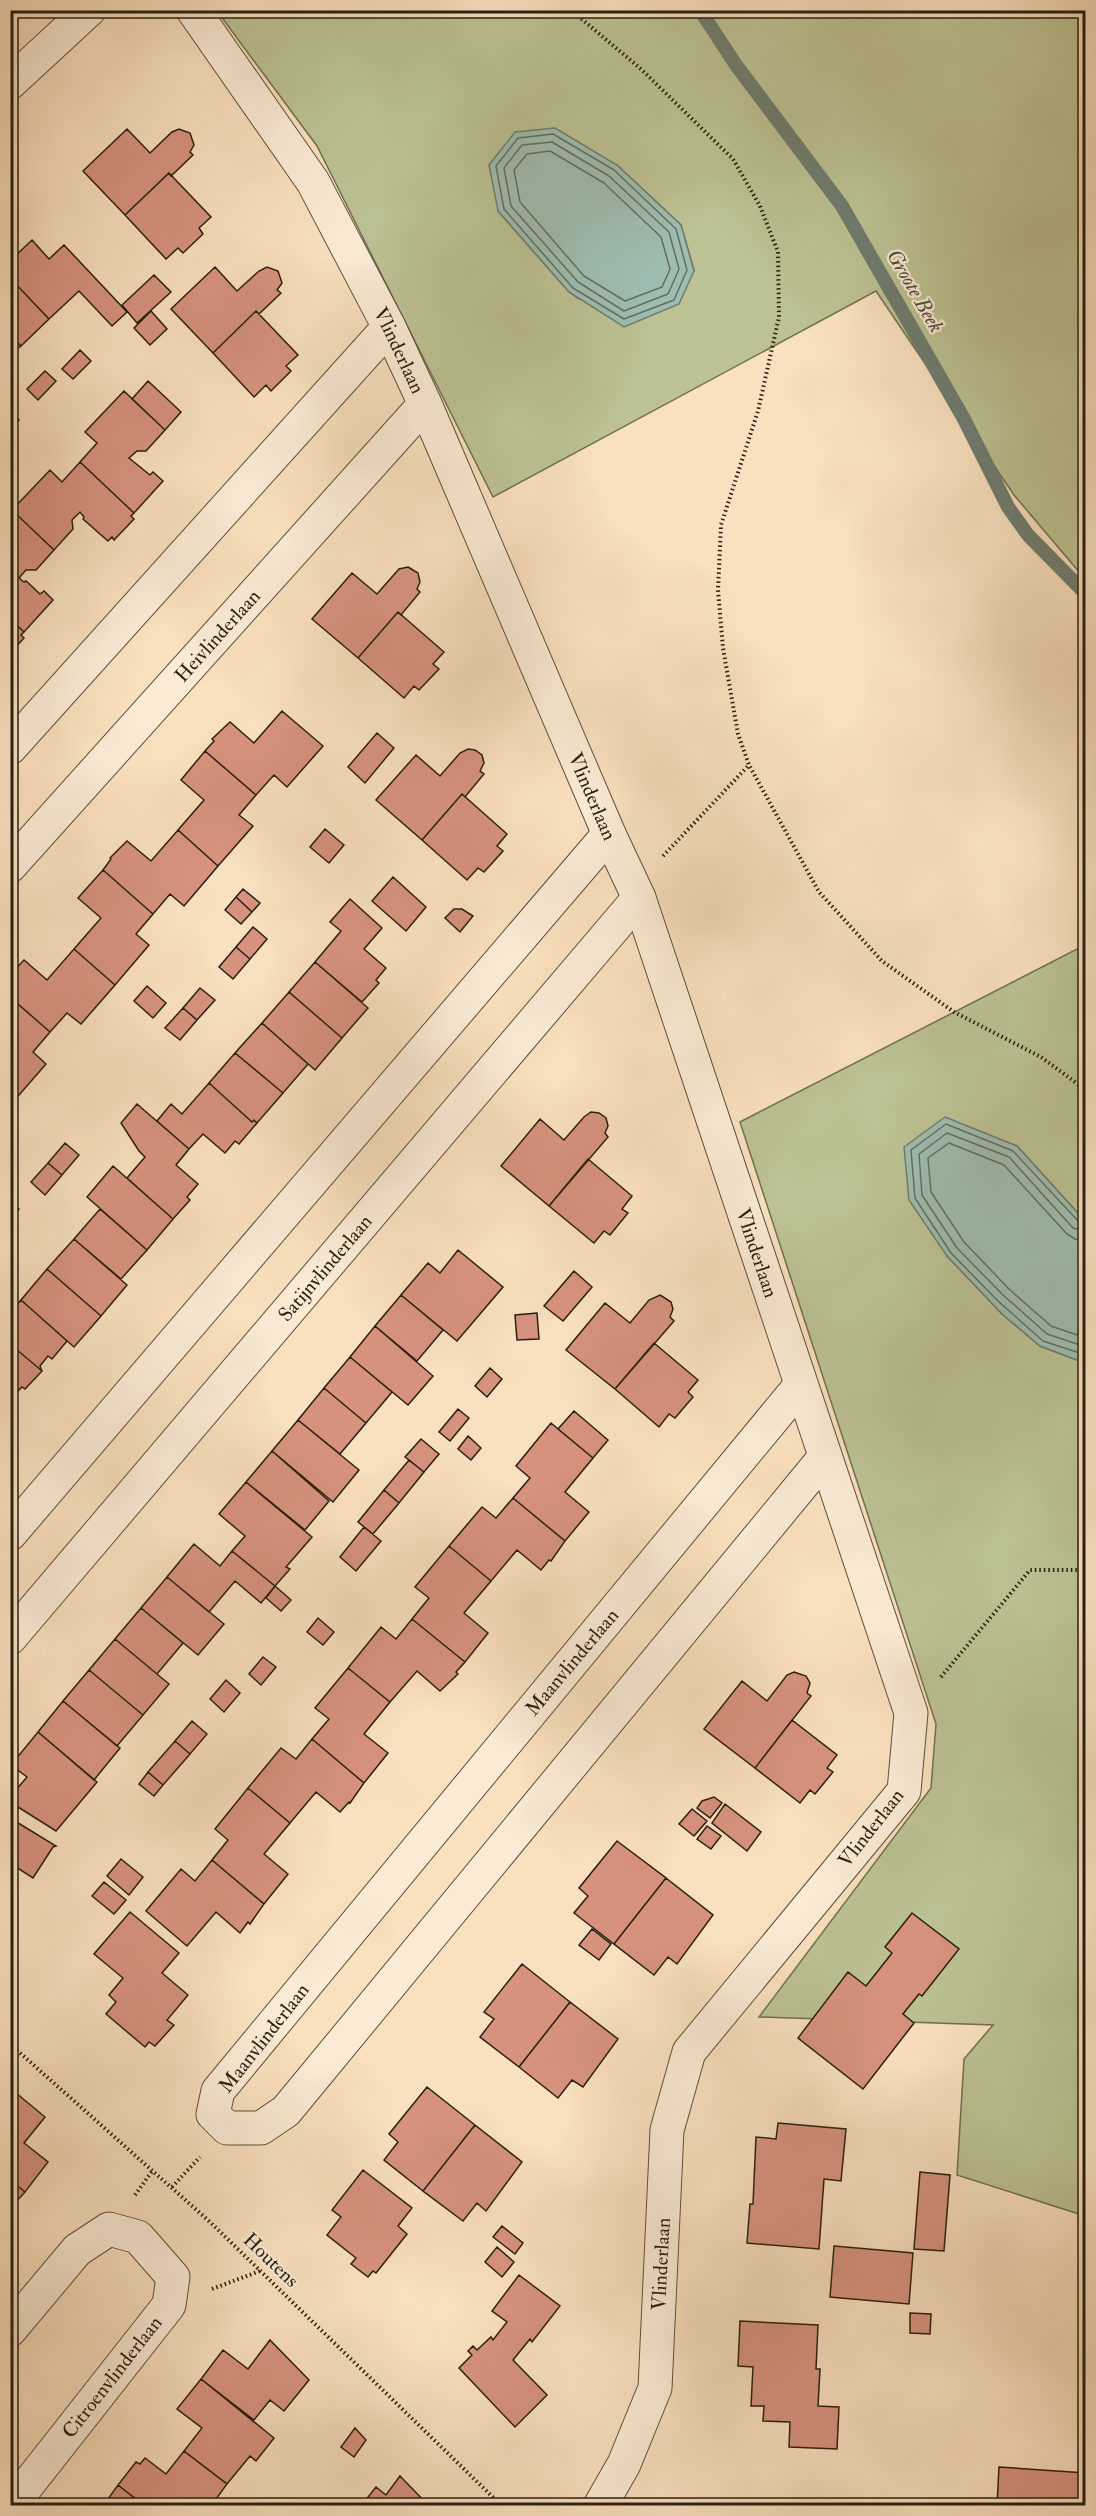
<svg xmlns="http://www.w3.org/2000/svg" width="1096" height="2516" font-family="'IM FELL Double Pica',serif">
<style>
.green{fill:#bcc293;stroke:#727052;stroke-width:1.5;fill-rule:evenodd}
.water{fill:#9ebdb0;stroke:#6f7d70;stroke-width:1.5}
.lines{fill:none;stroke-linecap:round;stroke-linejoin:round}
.shore{stroke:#646e60;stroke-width:1.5}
.stream{stroke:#6f7d70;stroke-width:14}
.building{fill:#d7927e;stroke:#291e11;stroke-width:1.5}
.minor-casing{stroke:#5d4e3c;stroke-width:35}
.path{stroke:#291e11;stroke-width:4;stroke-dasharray:1.5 3;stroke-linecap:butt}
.minor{stroke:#fbebd5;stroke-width:33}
.labels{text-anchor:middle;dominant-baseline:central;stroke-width:4.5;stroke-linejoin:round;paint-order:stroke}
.street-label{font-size:20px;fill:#291e11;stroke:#fbebd5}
.water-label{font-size:21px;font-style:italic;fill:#4c4e41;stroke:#fbebd5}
</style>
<rect width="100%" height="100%" fill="#f9e0be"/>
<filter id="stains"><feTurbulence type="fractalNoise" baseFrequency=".00333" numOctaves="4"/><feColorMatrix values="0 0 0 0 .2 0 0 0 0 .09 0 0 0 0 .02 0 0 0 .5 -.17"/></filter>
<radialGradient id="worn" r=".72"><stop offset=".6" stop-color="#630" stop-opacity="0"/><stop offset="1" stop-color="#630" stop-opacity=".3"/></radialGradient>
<!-- green -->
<path class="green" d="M217 11H1085V579L1014 495 876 291 493 497 317 146ZM617 165 681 225 694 270 579 299 569 292 498 211Z
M1085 945V1221L1017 1146 947 1256 1002 1314 1040 1346 1082 1362 1085 1360V2216L957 2175 964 2059 993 2025 759 2017 931 1788 936 1724 740 1122Z"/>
<!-- water -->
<path class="water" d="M555 128 617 165 681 225 694 271 679 304 624 327 569 292 498 211 489 165 515 132Z
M945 1117 1017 1146 1085 1221V1360L1082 1362 1040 1346 1002 1314 947 1256 909 1200 904 1147Z"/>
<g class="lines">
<!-- shore -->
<path class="shore" d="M553 134 614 170 676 229 687 270 674 300 624 319 573 288 504 209 496 166 518 138Z
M552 142 609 176 669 232 679 269 668 294 624 311 578 282 511 206 504 168 522 145Z
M550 151 604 183 661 237 670 269 662 287 625 301 584 276 520 202 514 170 527 154Z
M1086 1224 1079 1222 1013 1151 946 1124 911 1150 915 1198 951 1253 998 1301 1043 1341 1086 1355
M1086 1232 1073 1228 1009 1157 947 1133 919 1154 922 1195 957 1248 1003 1295 1047 1334 1086 1347
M1086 1241 1075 1239 1067 1234 1004 1165 949 1143 928 1158 931 1192 964 1242 1009 1289 1051 1326 1086 1338"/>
<!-- stream -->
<path class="stream" d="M700 10 736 65 842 206 964 419 1008 507 1028 535 1086 594"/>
</g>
<!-- building -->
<path class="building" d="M127 129 150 153 172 132 179 129 190 133 194 145 190 152 193 155 171 176 169 173 125 215 83 171Z
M169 173 211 217 199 228 203 234 183 253 178 248 166 259 125 215Z
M32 240 49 259 64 245 127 312 112 326 79 291 49 319 10 278V261Z
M215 267 237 291 259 271 267 267 278 271 282 283 277 290 281 293 259 314 256 311 213 353 171 309Z
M154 275 171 292 137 323 122 305Z
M10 278 49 319 21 346 10 335Z
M151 311 167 329 150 345 134 328Z
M256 311 298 355 286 366 291 371 271 391 266 385 254 397 213 353Z
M10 335 21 346 10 355Z
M80 350 91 361 73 379 62 369Z
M45 371 56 381 38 400 27 389Z
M148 381 181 412 165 430 132 399Z
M124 391 165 430 146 451H137L129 458 150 475 153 472 163 481 134 513 80 462 97 443 85 432Z
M10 412 19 420 10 428Z
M80 462 134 513 131 516 134 519 114 540 112 537 108 541 83 519 84 517 80 512 72 520 73 529 54 550 12 510 50 470 62 482Z
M12 510 54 550 36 570H26L19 578 24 582 26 581 40 594 44 591 53 600 24 632 10 619Z
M408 567 418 573 420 582 417 589 420 592 401 615 398 612 358 658 312 619 352 573 377 594 399 569Z
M398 612 444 652 433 664 439 669 419 690 414 686 404 698 358 658Z
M10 619 24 632 21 635 24 638 10 653Z
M282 711 323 746 287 787 274 775 256 795 205 751 214 741 212 739 230 722 254 743Z
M377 733 394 748 365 783 348 767Z
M468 749 475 750 482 755 484 763 480 771 484 774 465 797 462 794 422 840 376 800 416 755 440 776 460 753Z
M205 751 256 795 239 815 253 826 218 866 178 830 204 800 181 780Z
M462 794 507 834 497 846 503 851 484 872 478 868 467 880 422 840Z
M325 829 344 845 329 863 310 847Z
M178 830 218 866 184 906 170 894 153 914 103 870 111 859 110 858 127 841 151 861Z
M103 870 153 914 136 934 149 945 115 985 74 949 101 918 78 898Z
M393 877 426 907 406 931 372 901Z
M243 889 260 903 252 912 236 897Z
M236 897 252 912 241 924 225 910Z
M350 899 382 928 364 949 386 968 376 980 379 983 362 1002 315 962 341 931 330 922Z
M454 909H462L473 916 460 932 445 918Z
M253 927 267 939 250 959 236 947Z
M236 947 250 959 233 979 219 967Z
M74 949 115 985 81 1024 67 1013 50 1032 10 997V975L24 960 47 980Z
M315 962 368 1008 342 1038 289 992Z
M147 986 166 1003 153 1018 134 1001Z
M200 988 215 1000 197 1020 183 1008Z
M289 992 342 1038 315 1070 262 1023Z
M10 997 50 1032 33 1052 46 1064 12 1103Z
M183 1008 197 1020 180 1040 165 1028Z
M262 1023 308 1064 283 1093 235 1053Z
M235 1053 283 1093 257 1123 254 1120 252 1122 209 1083Z
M209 1083 252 1122 254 1120 257 1123 239 1144 235 1141 225 1153 203 1134 189 1149 157 1121 171 1104 182 1114Z
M137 1104 189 1149 176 1165 198 1184 187 1197 190 1200 173 1219 127 1178 145 1157 139 1151 121 1123Z
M591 1112 599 1113 606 1118 608 1126 605 1133 608 1137 549 1206 501 1166 540 1119 564 1140 584 1117Z
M65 1143 79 1155 62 1175 48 1163Z
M588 1159 632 1196 622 1209 628 1213 610 1235 604 1231 594 1243 549 1206Z
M48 1163 62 1175 45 1195 31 1182Z
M113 1166 173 1219 147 1250 87 1197Z
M10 1201 19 1209 10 1219Z
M100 1209 147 1250 121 1279 74 1239Z
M74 1239 127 1285 101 1316 47 1269Z
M458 1250 503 1287 457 1341 401 1295 428 1263 440 1273Z
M47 1269 101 1316 74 1347 21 1300Z
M574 1271 592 1287 563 1321 544 1306Z
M401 1295 443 1330 417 1361 375 1326Z
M660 1295 671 1302 673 1309 670 1317 674 1321 615 1389 566 1350 605 1303 630 1323 649 1300Z
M21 1300 67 1341 52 1359 48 1356 40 1366 42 1371 10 1344V1312Z
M537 1313 539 1339 517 1340 515 1315Z
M375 1326 433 1376 408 1405 350 1357Z
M654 1343 698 1380 688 1392 693 1397 675 1418 669 1414 659 1427 615 1389Z
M10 1344 42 1371 25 1389 22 1387 12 1397 16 1400 15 1402 10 1398Z
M350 1357 392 1392 366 1423 324 1388Z
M490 1368 502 1379 487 1397 475 1386Z
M324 1388 366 1423 340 1454 298 1420Z
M458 1409 469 1418 450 1441 439 1432Z
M574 1411 608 1440 593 1458 558 1429Z
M298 1420 359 1470 333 1502 272 1451Z
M551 1423 593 1458 565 1492 589 1512 565 1541 513 1498 530 1478 516 1466Z
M468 1436 481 1448 471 1460 458 1449Z
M421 1439 439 1454 424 1472 405 1457Z
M272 1451 329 1501 305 1530 246 1482Z
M409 1460 424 1472 399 1503 384 1490Z
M246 1482 312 1537 286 1567 290 1569 275 1586 232 1551 245 1536 219 1514Z
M384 1490 399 1503 373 1534 358 1522Z
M513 1498 565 1541 551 1561 549 1560 541 1570 517 1550 491 1581 449 1546 482 1507 496 1518Z
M364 1527 381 1541 356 1571 340 1557Z
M194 1544 220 1566 232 1551 275 1586 261 1603 235 1581 209 1612 167 1577Z
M449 1546 491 1581 464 1613 488 1633 465 1662 412 1619 429 1598 415 1587Z
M167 1577 224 1624 198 1655 141 1608Z
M275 1586 291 1600 281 1611 266 1598Z
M141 1608 183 1643 157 1674 115 1639Z
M318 1618 334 1632 323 1645 307 1632Z
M412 1619 465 1662 456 1672 458 1674 440 1691 417 1671 390 1702 348 1668 381 1627 396 1639Z
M115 1639 169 1684 143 1715 89 1670Z
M263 1657 276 1667 261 1685 249 1674Z
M348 1668 390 1702 364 1734 388 1753 364 1783 312 1739 329 1719 315 1708Z
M89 1670 143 1715 117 1746 63 1701Z
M794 1672 806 1676 810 1683 807 1693 811 1696 755 1768 704 1729 742 1681 767 1701 787 1675Z
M226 1680 240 1693 224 1712 210 1699Z
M63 1701 120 1748 94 1780 38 1732Z
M792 1720 837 1755 827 1768 833 1772 815 1794 810 1790 800 1803 755 1768Z
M192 1721 207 1734 190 1754 175 1741Z
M38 1732 97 1782 56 1831 10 1802V1797L27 1777 11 1765Z
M312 1739 364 1783 350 1803 349 1802 340 1812 316 1792 290 1823 248 1788 281 1748 296 1759Z
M175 1741 190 1754 163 1785 148 1772Z
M148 1772 163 1785 154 1796 139 1784Z
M248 1788 290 1823 264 1854 288 1874 264 1904 212 1860 228 1840 215 1829Z
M714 1797 722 1803 710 1818 697 1808 702 1801Z
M725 1804 761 1832 747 1851 712 1823Z
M692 1809 707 1821 694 1836 679 1824Z
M10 1818 56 1846 53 1847 33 1878 13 1865 10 1868Z
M707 1826 721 1836 711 1849 697 1839Z
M617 1841 666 1878 614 1944 574 1913 588 1896 579 1888Z
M121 1859 143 1877 129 1895 107 1876Z
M212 1860 264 1904 250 1924 248 1922 240 1933 216 1912 187 1946 146 1911 181 1869 195 1881Z
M666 1878 713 1915 677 1964 668 1957 654 1975 614 1944Z
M104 1882 126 1900 114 1914 92 1896Z
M130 1912 179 1953 162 1973 188 1995 167 2020 174 2025 155 2046 149 2042 145 2047 106 2014 116 2002 109 1995 123 1978 94 1954Z
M912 1913 959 1949 922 1996 919 1994 903 2014 914 2023 863 2089 798 2038 848 1972 866 1986 892 1953 885 1947Z
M592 1929 611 1944 599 1960 579 1945Z
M522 1964 570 2002 519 2067 480 2037 494 2019 484 2012Z
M570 2002 618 2039 583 2087 572 2080 558 2098 519 2067Z
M427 2087 475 2125 423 2191 384 2160 398 2142 389 2134Z
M10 2088 45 2117 24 2143 48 2162 25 2192 10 2180Z
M778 2123 846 2129 841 2181 824 2179 819 2249 747 2243 750 2204H753L756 2137 776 2139Z
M475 2125 522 2162 486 2211 477 2203 463 2221 423 2191Z
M363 2170 412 2208 398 2226 407 2234 376 2273 373 2271 368 2277 351 2264 356 2258 327 2235 341 2217 332 2210Z
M920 2172 950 2175 944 2251 914 2249Z
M10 2180 25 2192 10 2208Z
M502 2226 523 2243 515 2254 493 2237Z
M834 2246 913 2253 909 2304 830 2297Z
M497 2247 514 2262 502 2277 485 2262Z
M519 2275 560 2306 532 2342 530 2339 513 2360 547 2395 515 2427 459 2368 472 2355 468 2351 473 2346 477 2350 491 2337 493 2340 507 2322 492 2311Z
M910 2313 931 2314 930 2334 910 2333Z
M740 2321 818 2325 816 2369H820L818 2406 839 2407 837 2449 789 2447 790 2422 763 2421 764 2406H751L753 2367 738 2366Z
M270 2340 309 2380 284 2411 270 2400 254 2420 201 2379 223 2350 248 2369Z
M201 2379 274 2438 256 2461 250 2456 227 2484 184 2451 202 2428 177 2409Z
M355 2428 366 2440 354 2457 341 2447Z
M184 2451 227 2484 211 2506H145L118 2485 136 2462 140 2464 145 2458 166 2474Z
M999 2467 1086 2473V2506H997Z
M400 2476 429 2506H361L376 2487 386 2495Z
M118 2485 145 2506H103Z
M902 2501 919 2502V2506H902Z"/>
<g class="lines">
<!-- minor casing -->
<g class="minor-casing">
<g id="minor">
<path id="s1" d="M193 10 313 182 389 327 425 404 609 834 639 898 911 1713 904 1791 689 2052 667 2130 655 2388 624 2464 600 2506"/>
<path d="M10 83 89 10"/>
<path d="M10 748 389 327"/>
<path id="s2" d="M10 866 425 404"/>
<path d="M800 1386 218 2091 213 2114 227 2128H261L286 2111 825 1457"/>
<path d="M10 1534 609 834"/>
<path id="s3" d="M10 1638 639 898"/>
<path d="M10 2330 77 2250 109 2229 138 2237 173 2277 169 2305 11 2506"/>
</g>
</g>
<!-- path -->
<path class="path" d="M571 10 641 69 733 159 760 206 778 252 779 317 758 411 721 525 718 590 723 648 738 734 749 765 819 892 882 961 954 1012 1041 1057 1086 1090
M663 856 749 765
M941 1677 1030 1570H1086
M10 2044 210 2222 502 2506
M172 2187 200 2157
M135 2195 153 2170
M212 2289 260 2271"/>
<!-- minor -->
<use href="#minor" class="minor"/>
</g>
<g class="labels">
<!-- street labels -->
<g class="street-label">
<text stroke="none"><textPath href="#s1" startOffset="399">Vlinderlaan</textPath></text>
<text stroke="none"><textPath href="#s2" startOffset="310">Heivlinderlaan</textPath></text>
<text stroke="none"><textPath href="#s1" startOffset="885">Vlinderlaan</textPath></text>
<text stroke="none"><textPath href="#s1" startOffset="1371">Vlinderlaan</textPath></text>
<text stroke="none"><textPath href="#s3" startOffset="486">Satijnvlinderlaan</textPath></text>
<text transform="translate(572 1662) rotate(-50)">Maanvlinderlaan</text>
<text transform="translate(871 1828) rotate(-52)">Vlinderlaan</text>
<text transform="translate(264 2038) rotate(-52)">Maanvlinderlaan</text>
<text transform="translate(271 2260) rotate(44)">Houtens</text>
<text transform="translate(661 2264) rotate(-87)">Vlinderlaan</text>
<text transform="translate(112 2377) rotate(-52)">Citroenvlinderlaan</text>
</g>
<!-- water labels -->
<g class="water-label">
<text transform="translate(915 291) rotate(60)">Groote Beek</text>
</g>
</g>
<!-- margin -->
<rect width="1096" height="2516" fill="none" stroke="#f9e0be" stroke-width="36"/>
<rect x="12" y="12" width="1072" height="2492" fill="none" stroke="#291e11" stroke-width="3"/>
<rect x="18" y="18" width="1060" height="2480" fill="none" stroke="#291e11" stroke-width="1.5"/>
<rect width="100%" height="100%" filter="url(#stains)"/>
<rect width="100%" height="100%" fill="url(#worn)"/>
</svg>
